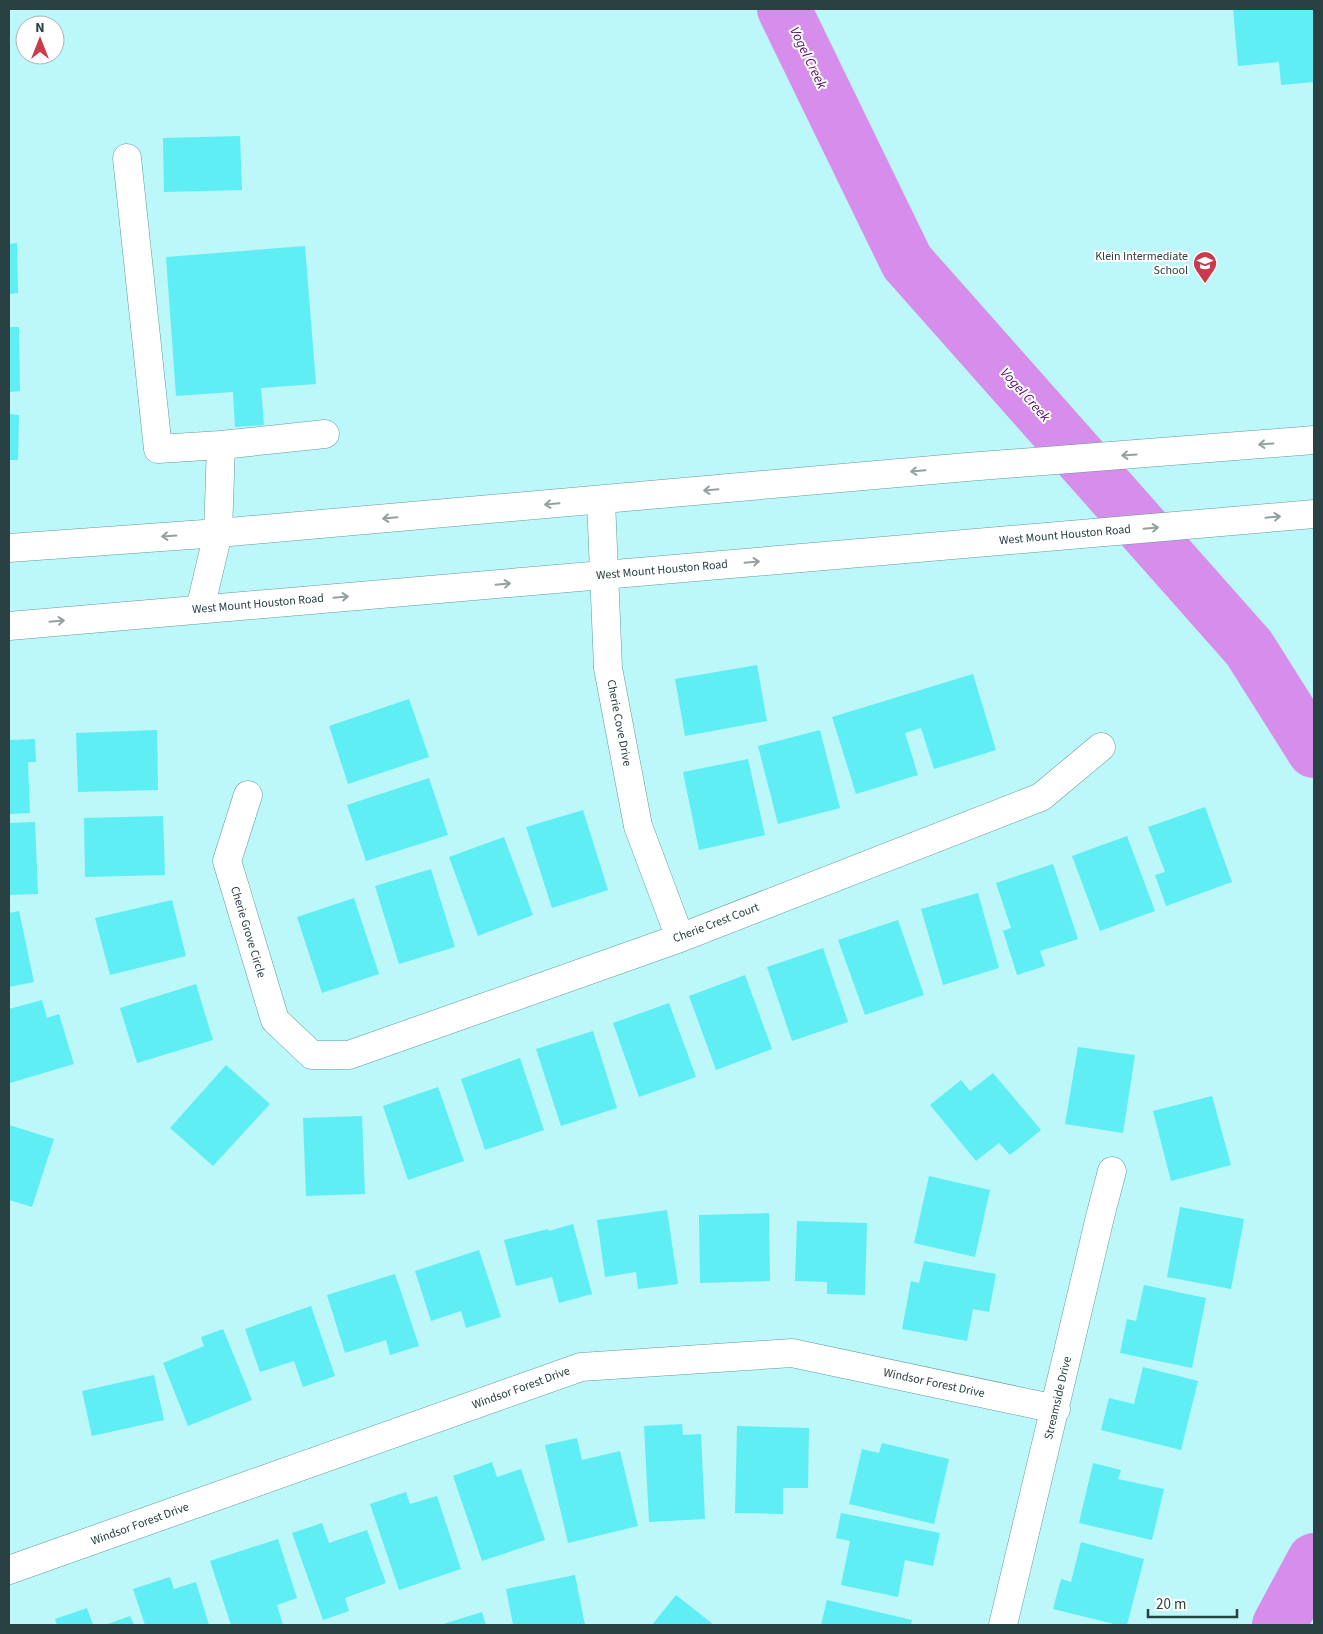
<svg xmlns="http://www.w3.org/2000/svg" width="1323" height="1634" font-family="'Source Sans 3',sans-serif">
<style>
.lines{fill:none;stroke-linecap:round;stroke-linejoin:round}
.river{stroke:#d78deb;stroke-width:54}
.building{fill:#5feef3}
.minor-casing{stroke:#619a9c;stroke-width:29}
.major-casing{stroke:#619a9c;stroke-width:29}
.minor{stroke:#fff;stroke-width:28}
.major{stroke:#fff;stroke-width:28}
.oneway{stroke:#94a0a0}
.labels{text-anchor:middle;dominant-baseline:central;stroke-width:4;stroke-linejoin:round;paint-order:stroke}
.poi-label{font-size:12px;fill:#294142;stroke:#fff;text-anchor:end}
.street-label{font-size:12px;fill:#294142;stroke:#fff}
.water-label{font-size:14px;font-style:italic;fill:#520b62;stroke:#fff}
</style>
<rect width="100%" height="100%" fill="#bcf7fa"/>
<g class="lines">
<!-- river -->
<path class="river" d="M784 9 907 262 1249 648 1314 751
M1279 1625 1314 1560"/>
</g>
<!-- building -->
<path class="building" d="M1233 9H1314V82L1281 85 1279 62 1238 66Z
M240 136 242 190 164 192 163 138Z
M17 243 18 293 9 294V244Z
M305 246 316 384 261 388 264 425 235 427 233 392 176 396 166 257Z
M9 327H19L20 391 9 392Z
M9 414 19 415 18 460H9Z
M757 665 767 721 685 736 675 679Z
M973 674 996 750 934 769 921 728 905 733 918 775 856 794 832 717Z
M409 699 429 757 348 784 329 726Z
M157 730 158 790 78 792 76 733Z
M820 730 840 808 778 824 758 746Z
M35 739 36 762H28L30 813 9 814V740Z
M748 759 765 835 699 850 683 772Z
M429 778 448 835 366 861 347 805Z
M1205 807 1232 882 1166 906 1155 875 1165 872 1148 827Z
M583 810 608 890 552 908 526 827Z
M163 816 165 875 85 877 84 818Z
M35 822 38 894 9 895V823Z
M1127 836 1155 911 1100 931 1072 856Z
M504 837 533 915 478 936 449 857Z
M1053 864 1078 939 1040 951 1045 966 1017 975 1003 931 1011 928 996 883Z
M431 869 455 947 399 964 375 886Z
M978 893 999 968 943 985 921 909Z
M354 898 379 974 322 993 297 917Z
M172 900 186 956 110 975 95 918Z
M19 911 34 982 9 987V913Z
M898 920 924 995 865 1015 838 940Z
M823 948 848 1022 792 1041 767 967Z
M745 975 772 1049 716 1070 689 996Z
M196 984 213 1040 137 1063 120 1008Z
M42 1000 47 1018 59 1014 74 1064 10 1083 9 1009Z
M669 1003 696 1077 639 1097 613 1023Z
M593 1031 617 1108 561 1126 536 1049Z
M1078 1047 1135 1055 1123 1133 1065 1124Z
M520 1058 544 1130 485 1150 461 1079Z
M226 1065 270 1104 213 1166 170 1128Z
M993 1073 1041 1130 1010 1155 999 1143 976 1161 930 1105 961 1080 970 1091Z
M438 1087 464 1161 408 1180 383 1106Z
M1212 1096 1231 1165 1171 1181 1153 1111Z
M362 1116 365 1194 306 1196 303 1118Z
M9 1125 54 1139 32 1207 9 1200Z
M929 1176 990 1190 975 1257 914 1243Z
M1180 1207 1244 1219 1231 1289 1167 1277Z
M667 1210 678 1284 638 1289 636 1272 605 1277 597 1220Z
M769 1213 770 1281 700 1283 699 1215Z
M797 1221 867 1223 865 1295 827 1294V1282L795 1281Z
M573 1224 592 1294 559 1303 552 1277 516 1286 504 1240 548 1229 549 1231Z
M479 1250 501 1317 466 1328 461 1311 431 1321 415 1271Z
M924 1261 996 1274 989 1312 973 1309 967 1341 902 1329 911 1281 919 1283Z
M395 1274 419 1346 390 1355 386 1340 345 1353 327 1295Z
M1144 1285 1206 1298 1192 1368 1120 1353 1127 1319 1136 1321Z
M311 1306 335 1376 303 1387 294 1361 260 1372 245 1329Z
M223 1329 252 1400 188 1426 163 1363 204 1346 201 1337Z
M1143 1367 1198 1381 1181 1450 1101 1430 1109 1398 1134 1404Z
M154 1375 164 1420 92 1436 82 1391Z
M682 1424 683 1435 701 1434 705 1519 649 1522 644 1426Z
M737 1426 809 1428 808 1488H783V1514L735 1513Z
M577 1438 582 1460 620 1451 638 1526 568 1543 545 1445Z
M882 1443 949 1459 934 1524 849 1504 862 1449 879 1453Z
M492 1462 497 1477 521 1469 545 1540 482 1561 453 1476Z
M1093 1463 1121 1470 1118 1479 1164 1489 1152 1540 1079 1523Z
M406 1492 410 1504 437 1496 461 1569 399 1590 370 1504Z
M841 1513 940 1533 933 1566 905 1560 898 1597 841 1585 850 1541 836 1538Z
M322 1523 329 1543 367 1530 386 1583 345 1598 349 1611 323 1620 292 1533Z
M278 1539 297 1598 277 1605 283 1625H231L210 1561Z
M1081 1542 1144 1559 1127 1625H1118L1053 1609 1061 1579 1071 1582Z
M575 1575 585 1625H513L506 1589Z
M170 1577 174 1589 196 1582 209 1625H145L133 1589Z
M676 1595 714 1625H652Z
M827 1600 912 1620 911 1625H821Z
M87 1608 93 1625H57L55 1619Z
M482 1612 486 1625H440Z
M130 1616 134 1625H105Z"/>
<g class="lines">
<!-- minor casing -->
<g class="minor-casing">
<path id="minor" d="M127 158 158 449 221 445 218 533 200 609
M221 445 325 434
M601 500 608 668 638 826 680 938
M248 795 227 861 275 1020 312 1055H349L680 938 1041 797 1101 747
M9 1570 581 1367 792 1353 1056 1409
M1003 1625 1100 1217 1112 1171"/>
</g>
<!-- major casing -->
<g class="major-casing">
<path id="major" d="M9 548 218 533 967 467 1314 440
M9 626 1314 514"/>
</g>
<!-- minor -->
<use href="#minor" class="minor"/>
<!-- major -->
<use href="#major" class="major"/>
</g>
<!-- one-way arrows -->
<defs><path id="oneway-shaft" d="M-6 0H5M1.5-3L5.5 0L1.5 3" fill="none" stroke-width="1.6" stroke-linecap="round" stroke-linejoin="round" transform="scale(1.25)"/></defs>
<g class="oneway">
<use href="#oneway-shaft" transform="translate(1266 444) rotate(176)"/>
<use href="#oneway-shaft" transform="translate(1129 455) rotate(176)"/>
<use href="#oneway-shaft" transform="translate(918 471) rotate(175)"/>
<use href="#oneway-shaft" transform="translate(711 490) rotate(175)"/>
<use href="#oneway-shaft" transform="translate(552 504) rotate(175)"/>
<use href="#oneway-shaft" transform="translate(1273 517) rotate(-5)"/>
<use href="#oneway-shaft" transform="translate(390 518) rotate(175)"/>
<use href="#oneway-shaft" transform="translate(1151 528) rotate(-5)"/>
<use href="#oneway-shaft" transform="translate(169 536) rotate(176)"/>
<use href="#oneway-shaft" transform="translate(752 562) rotate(-5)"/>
<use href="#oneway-shaft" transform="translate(503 584) rotate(-5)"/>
<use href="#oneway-shaft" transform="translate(341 597) rotate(-5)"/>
<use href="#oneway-shaft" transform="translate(57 621) rotate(-5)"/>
</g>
<!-- icons -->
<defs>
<g id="school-pin" transform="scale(1.25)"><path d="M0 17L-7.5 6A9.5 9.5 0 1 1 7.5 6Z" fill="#ca3a4a" stroke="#fff"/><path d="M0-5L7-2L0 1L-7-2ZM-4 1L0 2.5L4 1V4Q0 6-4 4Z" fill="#fff"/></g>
</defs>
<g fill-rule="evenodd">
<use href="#school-pin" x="1205" y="263"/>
</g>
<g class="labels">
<!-- poi labels -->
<g class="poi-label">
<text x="1188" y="256">Klein Intermediate<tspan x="1188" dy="14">School</tspan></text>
</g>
<!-- street labels -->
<g class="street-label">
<text transform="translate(1065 535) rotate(-5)">West Mount Houston Road</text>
<text transform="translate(662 570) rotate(-5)">West Mount Houston Road</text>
<text transform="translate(258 604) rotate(-5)">West Mount Houston Road</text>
<text transform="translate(619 723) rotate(79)">Cherie Cove Drive</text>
<text transform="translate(716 923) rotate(-21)">Cherie Crest Court</text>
<text transform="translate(248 932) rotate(73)">Cherie Grove Circle</text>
<text transform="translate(934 1383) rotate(12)">Windsor Forest Drive</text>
<text transform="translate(521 1388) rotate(-20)">Windsor Forest Drive</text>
<text transform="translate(1058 1398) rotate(-77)">Streamside Drive</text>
<text transform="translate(140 1524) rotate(-20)">Windsor Forest Drive</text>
</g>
<!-- water labels -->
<g class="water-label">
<text transform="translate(808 58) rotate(64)">Vogel Creek</text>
<text transform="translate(1025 395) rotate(48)">Vogel Creek</text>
</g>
</g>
<!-- border -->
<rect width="1323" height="1634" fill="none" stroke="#294142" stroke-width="20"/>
<!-- north arrow -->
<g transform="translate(40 40)"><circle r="24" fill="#ffffff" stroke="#a9b3b3"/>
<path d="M0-4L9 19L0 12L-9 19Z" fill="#ca3a4a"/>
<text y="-8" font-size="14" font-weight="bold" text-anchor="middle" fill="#294142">N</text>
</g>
<!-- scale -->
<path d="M1148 1609v8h89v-8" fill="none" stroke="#294142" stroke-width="2.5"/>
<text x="1156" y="1609" font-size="15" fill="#294142" stroke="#ffffff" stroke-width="4" paint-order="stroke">20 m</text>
</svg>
